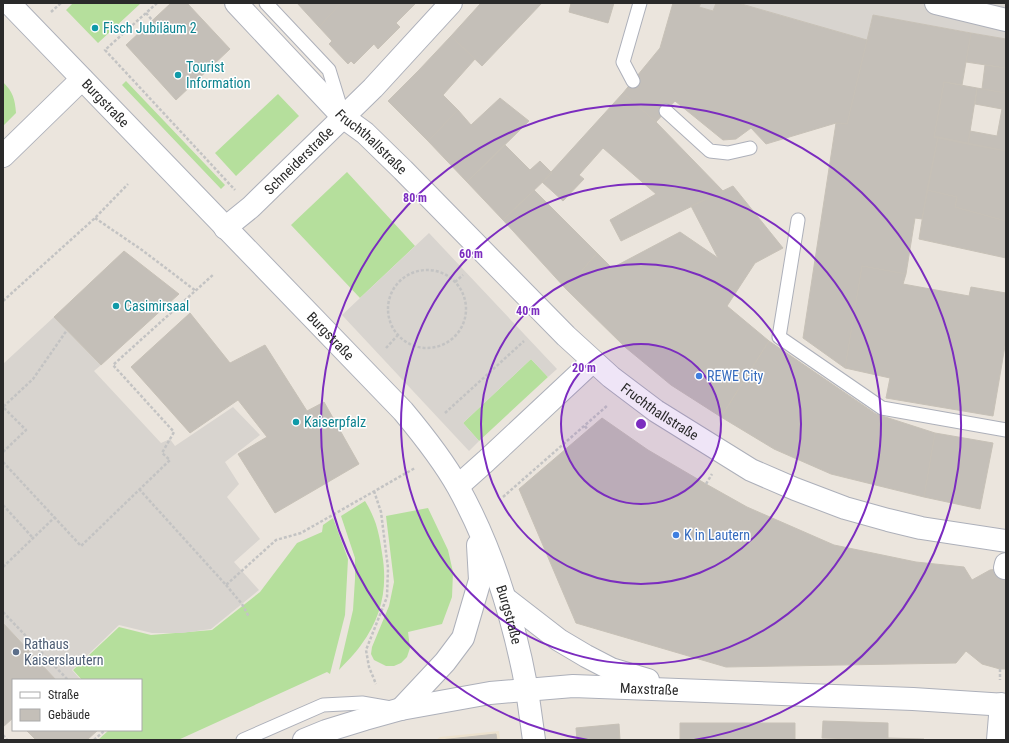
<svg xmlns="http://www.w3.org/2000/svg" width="1009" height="743" font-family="'Roboto Condensed',sans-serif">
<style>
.education{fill:#ece1cd}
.grass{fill:#b5df9c}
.plaza{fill:#d8d4cf}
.building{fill:#c4bfb8;stroke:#c7c1b7}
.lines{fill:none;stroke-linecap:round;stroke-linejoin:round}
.lane-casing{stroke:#adb0ba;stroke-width:15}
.street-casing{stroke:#adb0ba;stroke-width:24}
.secondary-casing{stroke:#adb0ba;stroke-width:24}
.path{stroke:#c3c3c3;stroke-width:2.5;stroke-dasharray:3 2;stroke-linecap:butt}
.lane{stroke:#fff;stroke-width:13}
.street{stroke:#fff;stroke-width:22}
.secondary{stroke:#fff;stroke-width:22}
.ring{fill:none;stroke:#7b2cbf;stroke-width:2}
.culture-dot{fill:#0f9aa8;stroke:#fff;stroke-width:1.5}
.shop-dot{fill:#3f7fe0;stroke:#fff;stroke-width:1.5}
.service-dot{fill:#5c6f8a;stroke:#fff;stroke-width:1.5}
.labels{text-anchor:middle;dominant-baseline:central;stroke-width:3;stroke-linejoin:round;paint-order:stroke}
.culture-label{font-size:14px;fill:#0d838f;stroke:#fff;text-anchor:start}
.street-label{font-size:14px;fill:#2a2a2a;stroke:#fff}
.shop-label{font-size:14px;fill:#366cbe;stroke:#fff;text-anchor:start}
.service-label{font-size:14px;fill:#4e5e75;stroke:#fff;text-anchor:start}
.centre{fill:#7b2cbf;stroke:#fff;stroke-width:2}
.ring-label{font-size:12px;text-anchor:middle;font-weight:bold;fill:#7b2cbf;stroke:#fff;stroke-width:3;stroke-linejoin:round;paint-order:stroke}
</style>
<rect width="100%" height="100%" fill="#ebe5dd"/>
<!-- education -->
<path class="education" d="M499 731 500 740H436L440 737Z"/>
<!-- grass -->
<path class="grass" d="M73 3H141L98 43 66 10Z
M126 81 225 185 221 189 122 85Z
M3 82C13 92 15 99 16 113L3 126Z
M278 94 299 116 236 176 215 153Z
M347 172 415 246 360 298 291 225Z
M531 359 548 377 479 441 463 423Z
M365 501C376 519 379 532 382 553 388 587 382 617 361 645 355 654 346 662 339 670L353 610 355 579V558L341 516Z
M428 508 448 550 453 572 452 597 442 624 408 632 410 648 407 657 401 663 394 666H386L374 660 371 654 372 647 389 606 394 582 386 516Z
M333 518 348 559 345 615 330 674 327 672 178 740H98L109 730H141V680H82L73 670 119 627 151 635 212 630 260 592 297 543 322 532 323 525Z"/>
<!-- plaza -->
<path class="plaza" d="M701 3H716L713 11 699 7Z
M738 3H1006V39L873 15 867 40Z
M429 233 557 369 548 377 531 359 463 423 479 441 469 451 342 315Z
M54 317 101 365 94 371 161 443 170 439 175 446 233 407 260 435 225 462 239 484 227 497 260 539 234 562 259 590 211 629 182 633H152L119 625 72 670 81 680H56L3 623V364Z"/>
<!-- building -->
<path class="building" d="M171 3H187L230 49 176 100 126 45Z
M297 3H341L319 27Z
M341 3H416L396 23 400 27 378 49 374 44 354 64 351 61 348 64 329 44 332 41 319 27Z
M481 3H542L482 66 451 36Z
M571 3H614L608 23 569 12Z
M673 3H701L699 7 713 11 716 3H738L867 40 847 124 836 123 766 144 751 128 736 139 723 140 675 101 656 122 623 93 660 48Z
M873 15 971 33 962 85 944 82 934 137H938L922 219 915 218 906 274 862 266 845 368 803 338 836 123 847 124Z
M971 33 1006 39V68L966 62Z
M451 36 475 59 443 95 458 110 428 141 388 101 419 70Z
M985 65 1006 68V93L982 89Z
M944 82 977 88 968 144 934 137Z
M977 88 1006 93V151L968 144 970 131 997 136 1002 109 975 104Z
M623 93 656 122 723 191 621 241 610 220 656 194 603 148 579 175 584 179 563 201 542 182Z
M500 98 529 121 467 182 428 141 458 110 471 125Z
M938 137 1006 151V221L955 207 957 197 927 190Z
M505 145 530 170 540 161 552 173 503 220 467 182Z
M733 186 783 248 755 263 727 306 769 341 721 417 671 385 625 347 566 289 597 253 612 268 680 232 718 258 691 206Z
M534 190 597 253 566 289 503 220Z
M927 190 957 197 955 207 1006 221V258L919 239Z
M124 251 179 294 101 365 54 317Z
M862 266 906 274 903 284 969 296 971 287 1006 293V340L993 416 886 398 890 378 845 368Z
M190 313 230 363 265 345 307 411 324 402 359 464 275 513 238 454 267 437 238 400 190 433 131 367Z
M769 341 876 414 935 433 924 497 831 474 774 449 721 417Z
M602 418 648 450 706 484 747 507 834 545 916 562 964 567 972 580 990 570 1006 568V669H1000L982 664 966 651 956 663 726 667 576 623 519 489Z
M935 433 993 443 980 509 924 497Z
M3 623 56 680H13V718L3 727Z
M823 721 888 723V740L822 738Z
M680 723H795V740H680Z
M619 724 620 740H577L576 728Z
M26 730H98L87 740H36Z
M496 734 497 740H440Z
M888 738 924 739V740H888Z"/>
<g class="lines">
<!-- lane casing -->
<g class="lane-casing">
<path id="lane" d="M266 3 329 70 341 109
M633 81 623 62 640 3
M666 111 710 151 728 153 750 148
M798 220 779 337 882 408 1006 430
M243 740 323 705 362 703 391 708"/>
</g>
<!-- street casing -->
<g class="street-casing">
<g id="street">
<path id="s1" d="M236 3 343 117 365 133 403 170 566 336 611 377 656 411 751 470 795 489 845 508 888 520 921 528 1006 541"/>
<path d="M936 3 1006 20"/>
<path d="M3 156 82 79"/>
<path id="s2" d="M225 228 251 207 373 88 451 3"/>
<path d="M458 486 486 461 593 361"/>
<path d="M1005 568 1006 564"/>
<path d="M527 690 534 740"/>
<path d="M998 740 1001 704"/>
</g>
</g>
<!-- secondary casing -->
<g class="secondary-casing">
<g id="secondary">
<path id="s3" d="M9 3 403 411C423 435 443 460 458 487 493 550 514 620 527 690"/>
<path d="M506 599 559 640 586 656 611 669 648 680"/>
<path d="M401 709 445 662 463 638 480 580 478 545"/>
<path id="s4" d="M304 740 326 731 365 719 401 709 490 693 573 686 913 699 1006 705"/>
</g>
</g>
<!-- path -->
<path class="path" d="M157 3 105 50 235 190
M51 12 61 3
M146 13 152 20
M95 218 142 250 196 291
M388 309a39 39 0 1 1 78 0a39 39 0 1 1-78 0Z
M455 282 463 275
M3 301 95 218 128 184
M386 348 398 335
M445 413 524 341
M585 426 588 430
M3 452 26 430 3 407 33 379 67 330
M3 462 81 546 170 460 162 453 174 432 113 365 214 274
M706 484 712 474
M139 489 226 585 276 540 301 533 415 468
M374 491 381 512 388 568 387 597 366 650 369 667 376 684
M503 497 608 405
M3 505 33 538
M3 567 55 517
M226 585 242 604 249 617
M3 612 68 680
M1000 669V680
M3 735 7 740
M94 740 105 730"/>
<!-- lane -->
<use href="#lane" class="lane"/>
<!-- street -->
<use href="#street" class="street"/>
<!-- secondary -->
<use href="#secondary" class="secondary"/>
</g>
<!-- distance rings -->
<circle cx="641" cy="424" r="80" fill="#7b2cbf" fill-opacity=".12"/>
<g class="ring">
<circle cx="641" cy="424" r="80"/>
<circle cx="641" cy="424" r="160"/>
<circle cx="641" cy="424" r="240"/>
<path d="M588 740A320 320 0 1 1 694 740"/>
</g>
<!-- markers -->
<g class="culture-dot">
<circle cx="95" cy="28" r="4"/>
<circle cx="178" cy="75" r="4"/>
<circle cx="116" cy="306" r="4"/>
<circle cx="296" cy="422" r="4"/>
</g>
<g class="shop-dot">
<circle cx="699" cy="376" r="4"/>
<circle cx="676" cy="535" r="4"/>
</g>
<circle class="service-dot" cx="16" cy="652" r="4"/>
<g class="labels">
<!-- culture labels -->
<g class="culture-label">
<text x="103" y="28">Fisch Jubiläum 2</text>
<text x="186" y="67">Tourist<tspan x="186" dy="16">Information</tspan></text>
<text x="124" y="306">Casimirsaal</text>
<text x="304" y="422">Kaiserpfalz</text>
</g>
<!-- street labels -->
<g class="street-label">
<text stroke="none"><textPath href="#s3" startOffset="139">Burgstraße</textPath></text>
<text stroke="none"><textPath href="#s1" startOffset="194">Fruchthallstraße</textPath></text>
<text stroke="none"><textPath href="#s2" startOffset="100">Schneiderstraße</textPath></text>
<text stroke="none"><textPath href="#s3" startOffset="463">Burgstraße</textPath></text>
<text stroke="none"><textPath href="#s1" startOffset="590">Fruchthallstraße</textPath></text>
<text stroke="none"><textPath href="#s3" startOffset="799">Burgstraße</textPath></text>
<text stroke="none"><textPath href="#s4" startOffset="352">Maxstraße</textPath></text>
</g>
<!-- shop labels -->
<g class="shop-label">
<text x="707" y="376">REWE City</text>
<text x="684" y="535">K in Lautern</text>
</g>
<!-- service labels -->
<g class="service-label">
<text x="24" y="644">Rathaus<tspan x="24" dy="16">Kaiserslautern</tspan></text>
</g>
</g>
<circle cx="641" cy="424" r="6" class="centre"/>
<g class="ring-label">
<text x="415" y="202">80 m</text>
<text x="471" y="258">60 m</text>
<text x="528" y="315">40 m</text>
<text x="584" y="372">20 m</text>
</g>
<!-- border -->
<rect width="1009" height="743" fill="none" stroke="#2a2a2a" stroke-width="8"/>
<!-- legend -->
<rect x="12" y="679" width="130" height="52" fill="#ffffff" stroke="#aaaaaa"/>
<rect x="20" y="692" width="20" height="6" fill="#ffffff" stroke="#aaaaaa"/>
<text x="48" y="699" font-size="12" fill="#2a2a2a">Straße</text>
<rect x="20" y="709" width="20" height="12" fill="#c4bfb8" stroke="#aaaaaa"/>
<text x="48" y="719" font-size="12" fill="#2a2a2a">Gebäude</text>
</svg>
